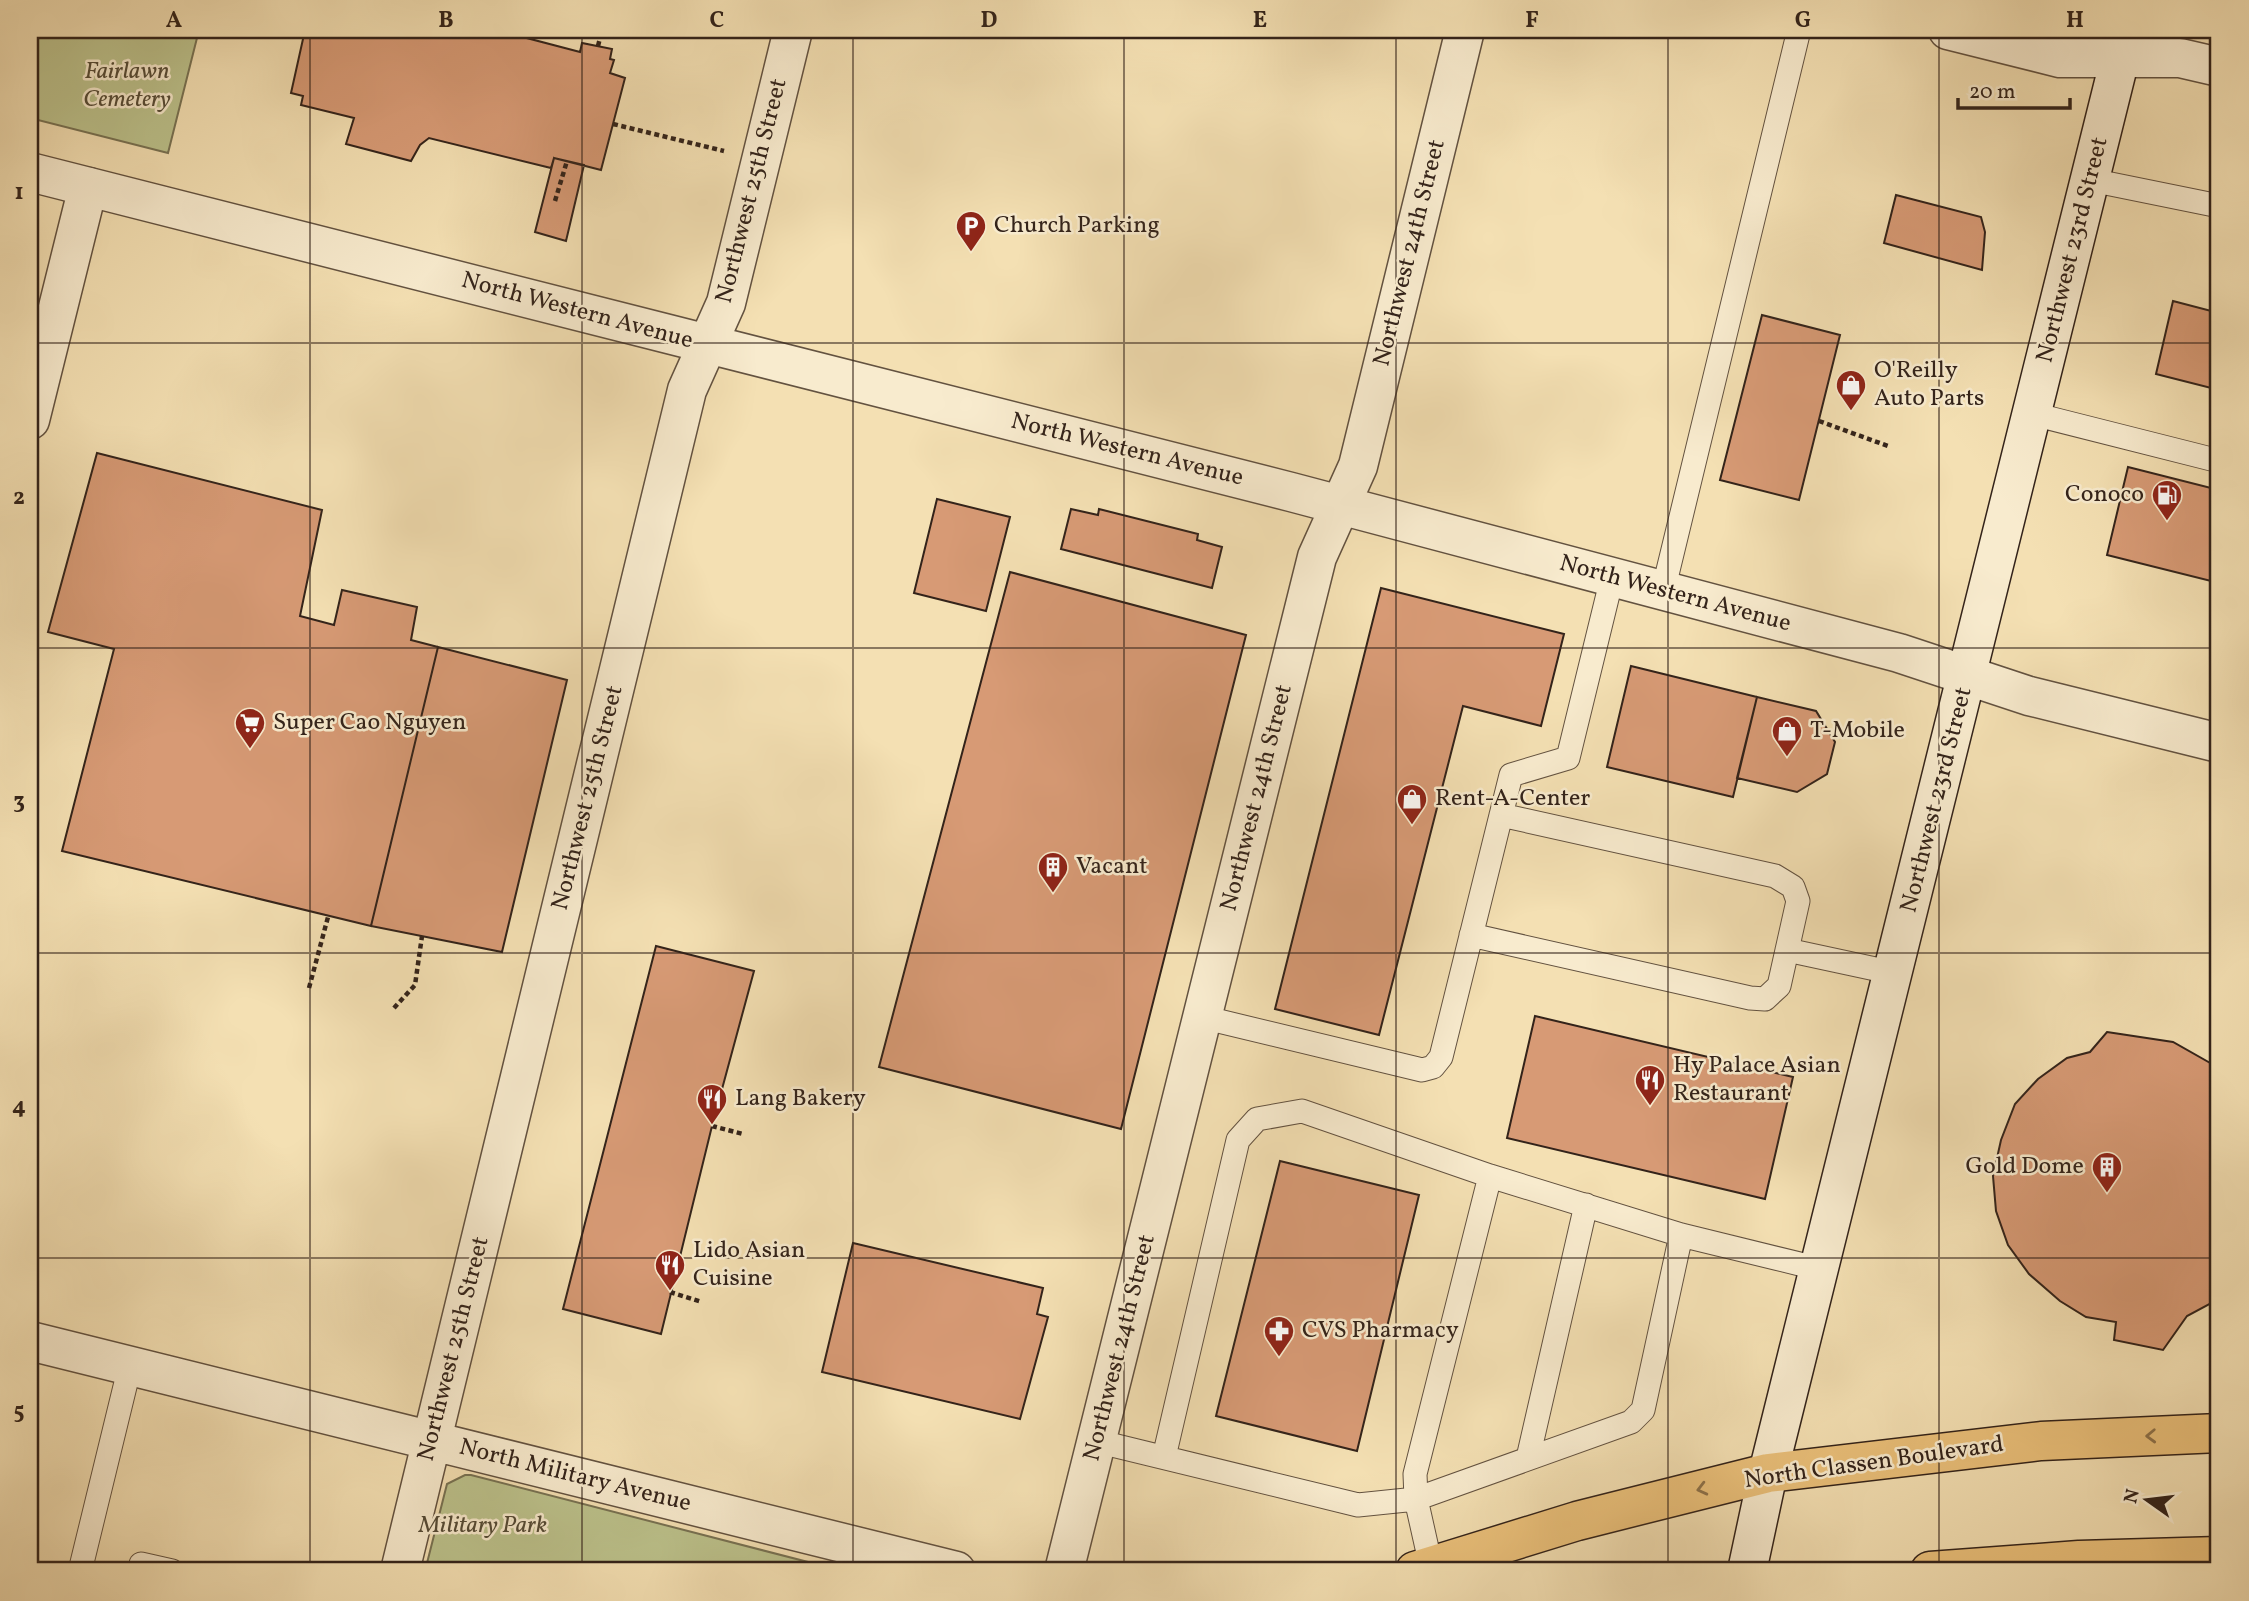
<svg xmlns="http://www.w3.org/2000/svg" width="2249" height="1601" font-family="Vollkorn,serif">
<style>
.green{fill:#bcc28c;stroke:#787253;stroke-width:2}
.building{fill:#d79a75;stroke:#33231a;stroke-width:2}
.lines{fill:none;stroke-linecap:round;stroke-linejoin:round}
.service-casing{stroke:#635240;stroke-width:25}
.minor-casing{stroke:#635240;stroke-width:41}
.tertiary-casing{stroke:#635240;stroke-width:41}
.secondary-casing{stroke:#33231a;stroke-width:41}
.primary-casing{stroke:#33231a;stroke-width:41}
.path{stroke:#33231a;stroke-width:4.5;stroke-dasharray:5 3.5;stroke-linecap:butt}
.service{stroke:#f8ebce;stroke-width:23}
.minor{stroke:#f8ebce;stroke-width:38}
.tertiary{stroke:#f8ebce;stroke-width:38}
.secondary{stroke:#f8ebce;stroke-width:38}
.primary{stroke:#eac07a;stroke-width:38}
.oneway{stroke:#8e724a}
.grid{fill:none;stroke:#33231a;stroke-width:2;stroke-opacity:0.55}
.labels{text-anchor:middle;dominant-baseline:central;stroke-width:5;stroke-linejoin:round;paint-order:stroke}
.park-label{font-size:24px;font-style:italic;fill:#554b36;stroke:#f8ebce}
.street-label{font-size:24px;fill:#33231a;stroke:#f8ebce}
.poi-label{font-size:24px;fill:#33231a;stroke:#f8ebce;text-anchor:start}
.neatline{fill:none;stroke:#33231a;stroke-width:2.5}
.grid-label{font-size:23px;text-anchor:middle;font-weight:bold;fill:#33231a}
</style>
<rect width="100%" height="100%" fill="#f4e0b3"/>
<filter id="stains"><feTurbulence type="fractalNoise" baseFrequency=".00286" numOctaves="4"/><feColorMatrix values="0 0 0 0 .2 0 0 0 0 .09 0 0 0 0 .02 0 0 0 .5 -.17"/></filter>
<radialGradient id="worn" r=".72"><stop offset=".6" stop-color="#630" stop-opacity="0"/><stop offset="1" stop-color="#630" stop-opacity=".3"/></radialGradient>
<!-- green -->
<path class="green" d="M30 30H199L168 153 30 118Z
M465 1475H471L843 1571H425L447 1484Z"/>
<!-- building -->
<path class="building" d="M305 30H496L580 52 582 43 612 49 610 59 614 60 610 73 625 78 601 170 554 158 551 168 429 138 420 145 411 161 346 144 354 118 301 105 303 96 291 93Z
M554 158 584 165 566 241 535 232Z
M1896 195 1981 217 1985 232 1982 270 1884 243Z
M2173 301 2219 313V390L2156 374Z
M1762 315 1840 335 1799 500 1720 480Z
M97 453 322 510 300 616 334 625 342 590 417 607 411 640 438 647 371 926 62 851 114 649 48 632Z
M2128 467 2219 490V583L2107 555Z
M937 499 1010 517 986 611 914 593Z
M1071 509 1098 515 1099 509 1198 534 1197 540 1222 547 1212 588 1061 549Z
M1010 572 1246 635 1121 1129 879 1067Z
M1381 588 1564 634 1541 726 1463 706 1379 1035 1275 1009Z
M438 647 567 680 502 952 371 926Z
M1631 666 1757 697 1733 797 1607 767Z
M1757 697 1816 711 1835 742 1827 774 1797 792 1737 778Z
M656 946 754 971 712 1126 661 1334 563 1309Z
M1535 1016 1793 1077 1765 1199 1507 1138Z
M2107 1032 2173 1042 2219 1068V1299L2187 1316 2163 1350 2114 1340 2116 1322 2086 1317 2060 1301 2029 1274 2008 1245 1996 1211 1993 1176 2001 1140 2015 1104 2038 1079 2067 1058 2090 1052Z
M1280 1161 1419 1195 1357 1451 1216 1416Z
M853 1243 1043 1288 1037 1314 1048 1317 1020 1419 822 1372Z"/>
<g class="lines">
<!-- service casing -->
<g class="service-casing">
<path id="service" d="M2091 180 2219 206
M2033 414 2219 461
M1663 591 1799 30
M1471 935 1750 998 1765 999 1779 986 1798 901 1793 887 1775 876 1501 815
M1787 950 1894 973
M1202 1017 1422 1070 1433 1067 1441 1057 1511 775 1568 758 1612 578
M1096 1441 1358 1505 1416 1499 1631 1422 1643 1410 1681 1235
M1164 1457 1238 1140 1257 1119 1302 1111 1490 1176 1681 1235 1820 1269
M1528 1458 1586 1205
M141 1564 172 1571
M1431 1566 1416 1499 1415 1474 1490 1176
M80 1571 130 1366"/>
</g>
<!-- minor casing -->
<g class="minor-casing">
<path id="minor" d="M1948 30 2060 58H2180L2219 67
M30 420 88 187
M30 1341 956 1571
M400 1571 687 390 726 303 793 30
M1064 1571 1317 557 1358 466 1465 30"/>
</g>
<!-- tertiary casing -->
<g class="tertiary-casing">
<path id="tertiary" d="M30 172 1291 492 1899 653 2029 696 2219 743"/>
</g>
<!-- secondary casing -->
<g class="secondary-casing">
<path id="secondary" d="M1747 1571 1768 1473 2127 30"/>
</g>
<!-- primary casing -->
<g class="primary-casing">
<path id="primary" d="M1415 1571 1577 1521 1768 1473 2041 1441 2219 1433
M1930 1571 2079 1560 2219 1556"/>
</g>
<!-- path -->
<path class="path" d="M598 46 602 30
M613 124 724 151
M555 201 567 161
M1819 421 1888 446
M309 988 328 917
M394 1008 415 985 422 936
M712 1126 743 1134
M670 1292 702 1302"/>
<!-- service -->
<use href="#service" class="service"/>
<!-- minor -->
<use href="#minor" class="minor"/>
<!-- tertiary -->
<use href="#tertiary" class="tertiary"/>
<!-- secondary -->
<use href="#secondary" class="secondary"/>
<!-- primary -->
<use href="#primary" class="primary"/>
</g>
<!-- one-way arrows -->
<defs><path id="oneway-chevron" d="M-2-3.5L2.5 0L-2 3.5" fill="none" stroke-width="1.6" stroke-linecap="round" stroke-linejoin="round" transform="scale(1.75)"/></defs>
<g class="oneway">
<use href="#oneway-chevron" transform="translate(2151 1436) rotate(178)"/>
<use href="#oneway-chevron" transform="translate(1702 1489) rotate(166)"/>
</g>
<!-- grid -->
<path class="grid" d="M310 30V1571M582 30V1571M853 30V1571M1124 30V1571M1396 30V1571M1668 30V1571M1939 30V1571M30 343H2219M30 648H2219M30 953H2219M30 1258H2219"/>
<!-- icons -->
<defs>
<g id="parking-pin" transform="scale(1.575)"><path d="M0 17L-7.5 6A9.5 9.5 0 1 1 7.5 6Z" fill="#8f2418" stroke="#f8ebce"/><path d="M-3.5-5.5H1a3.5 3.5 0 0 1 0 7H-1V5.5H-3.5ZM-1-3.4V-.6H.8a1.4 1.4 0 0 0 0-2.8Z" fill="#fff"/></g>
<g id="shop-pin" transform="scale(1.575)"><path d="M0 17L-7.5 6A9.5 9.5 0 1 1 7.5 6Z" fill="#8f2418" stroke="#f8ebce"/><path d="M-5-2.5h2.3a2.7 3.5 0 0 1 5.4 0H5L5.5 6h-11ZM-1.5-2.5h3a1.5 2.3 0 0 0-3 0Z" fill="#fff"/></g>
<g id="fuel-pin" transform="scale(1.575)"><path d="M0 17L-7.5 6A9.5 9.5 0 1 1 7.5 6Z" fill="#8f2418" stroke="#f8ebce"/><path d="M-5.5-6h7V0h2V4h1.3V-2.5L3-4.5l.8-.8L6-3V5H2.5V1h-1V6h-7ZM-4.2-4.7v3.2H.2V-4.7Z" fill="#fff"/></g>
<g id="supermarket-pin" transform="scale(1.575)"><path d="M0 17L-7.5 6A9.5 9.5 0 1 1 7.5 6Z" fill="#8f2418" stroke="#f8ebce"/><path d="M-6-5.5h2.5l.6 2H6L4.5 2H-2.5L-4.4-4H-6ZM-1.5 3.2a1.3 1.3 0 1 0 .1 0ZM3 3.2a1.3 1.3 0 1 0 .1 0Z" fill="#fff"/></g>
<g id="building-pin" transform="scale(1.575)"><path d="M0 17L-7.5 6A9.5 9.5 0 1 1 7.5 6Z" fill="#8f2418" stroke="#f8ebce"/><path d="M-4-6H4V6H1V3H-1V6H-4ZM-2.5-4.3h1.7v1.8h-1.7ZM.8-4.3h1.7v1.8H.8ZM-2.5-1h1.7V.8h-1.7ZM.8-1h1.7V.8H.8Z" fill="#fff"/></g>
<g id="restaurant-pin" transform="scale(1.575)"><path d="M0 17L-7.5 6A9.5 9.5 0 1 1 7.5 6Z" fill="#8f2418" stroke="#f8ebce"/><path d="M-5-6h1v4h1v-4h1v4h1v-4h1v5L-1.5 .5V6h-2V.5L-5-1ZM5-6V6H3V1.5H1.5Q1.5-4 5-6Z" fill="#fff"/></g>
<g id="pharmacy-pin" transform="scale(1.575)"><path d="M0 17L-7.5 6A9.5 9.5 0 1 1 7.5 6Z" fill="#8f2418" stroke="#f8ebce"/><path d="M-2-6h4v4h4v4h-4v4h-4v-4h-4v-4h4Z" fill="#fff"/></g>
</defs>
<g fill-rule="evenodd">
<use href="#parking-pin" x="971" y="226"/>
<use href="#shop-pin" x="1851" y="385"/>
<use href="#fuel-pin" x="2167" y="495"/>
<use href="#supermarket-pin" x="250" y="723"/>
<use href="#shop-pin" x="1787" y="731"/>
<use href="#shop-pin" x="1412" y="799"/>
<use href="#building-pin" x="1053" y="867"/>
<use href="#restaurant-pin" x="1650" y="1080"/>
<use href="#restaurant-pin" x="712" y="1099"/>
<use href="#building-pin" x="2107" y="1167"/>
<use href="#restaurant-pin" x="670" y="1265"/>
<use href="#pharmacy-pin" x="1279" y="1331"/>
</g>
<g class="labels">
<!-- park labels -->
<g class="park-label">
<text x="127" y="72">Fairlawn<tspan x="127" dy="28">Cemetery</tspan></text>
<text x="483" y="1526">Military Park</text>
</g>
<!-- street labels -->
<g class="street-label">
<text transform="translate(752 191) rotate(-76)">Northwest 25th Street</text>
<text transform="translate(2073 250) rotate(-76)">Northwest 23rd Street</text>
<text transform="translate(1410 253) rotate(-76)">Northwest 24th Street</text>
<text transform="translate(577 311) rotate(15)">North Western Avenue</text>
<text transform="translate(1127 450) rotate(14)">North Western Avenue</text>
<text transform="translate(1675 594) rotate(15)">North Western Avenue</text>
<text transform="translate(588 798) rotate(-76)">Northwest 25th Street</text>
<text transform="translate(1257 798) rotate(-76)">Northwest 24th Street</text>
<text transform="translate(1937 800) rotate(-76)">Northwest 23rd Street</text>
<text transform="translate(1120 1348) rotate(-76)">Northwest 24th Street</text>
<text transform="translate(454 1349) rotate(-76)">Northwest 25th Street</text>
<text transform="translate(1874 1463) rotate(-8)">North Classen Boulevard</text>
<text transform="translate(575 1476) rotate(14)">North Military Avenue</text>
</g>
<!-- poi labels -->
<g class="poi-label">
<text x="994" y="226">Church Parking</text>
<text x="1874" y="371">O'Reilly<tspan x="1874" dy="28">Auto Parts</tspan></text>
<text x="2144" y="495" text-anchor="end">Conoco</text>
<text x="273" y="723">Super Cao Nguyen</text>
<text x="1810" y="731">T-Mobile</text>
<text x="1435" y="799">Rent-A-Center</text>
<text x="1076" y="867">Vacant</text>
<text x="1673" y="1066">Hy Palace Asian<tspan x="1673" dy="28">Restaurant</tspan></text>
<text x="735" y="1099">Lang Bakery</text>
<text x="2084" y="1167" text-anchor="end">Gold Dome</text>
<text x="693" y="1251">Lido Asian<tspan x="693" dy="28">Cuisine</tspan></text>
<text x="1302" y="1331">CVS Pharmacy</text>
</g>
</g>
<!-- margin -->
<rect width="2249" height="1601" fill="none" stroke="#f4e0b3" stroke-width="77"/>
<!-- north arrow -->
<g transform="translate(2147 1500) rotate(284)" stroke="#f8ebce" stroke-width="5" paint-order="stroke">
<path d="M0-5L12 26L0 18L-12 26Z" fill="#33231a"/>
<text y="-10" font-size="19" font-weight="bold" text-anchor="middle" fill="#33231a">N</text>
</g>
<!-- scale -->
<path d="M1958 98v10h112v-10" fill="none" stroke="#33231a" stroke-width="3.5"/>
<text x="1969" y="98" font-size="21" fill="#33231a" stroke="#f8ebce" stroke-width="5" paint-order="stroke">20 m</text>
<rect x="38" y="38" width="2172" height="1524" class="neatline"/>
<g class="grid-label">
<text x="174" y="27">A</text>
<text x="446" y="27">B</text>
<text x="717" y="27">C</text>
<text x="989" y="27">D</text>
<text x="1260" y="27">E</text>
<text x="1532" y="27">F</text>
<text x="1803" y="27">G</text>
<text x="2075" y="27">H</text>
<text x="19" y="199">1</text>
<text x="19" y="504">2</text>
<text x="19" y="808">3</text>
<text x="19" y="1113">4</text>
<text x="19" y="1418">5</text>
</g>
<rect width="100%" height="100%" filter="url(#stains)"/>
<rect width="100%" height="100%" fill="url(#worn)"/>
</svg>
